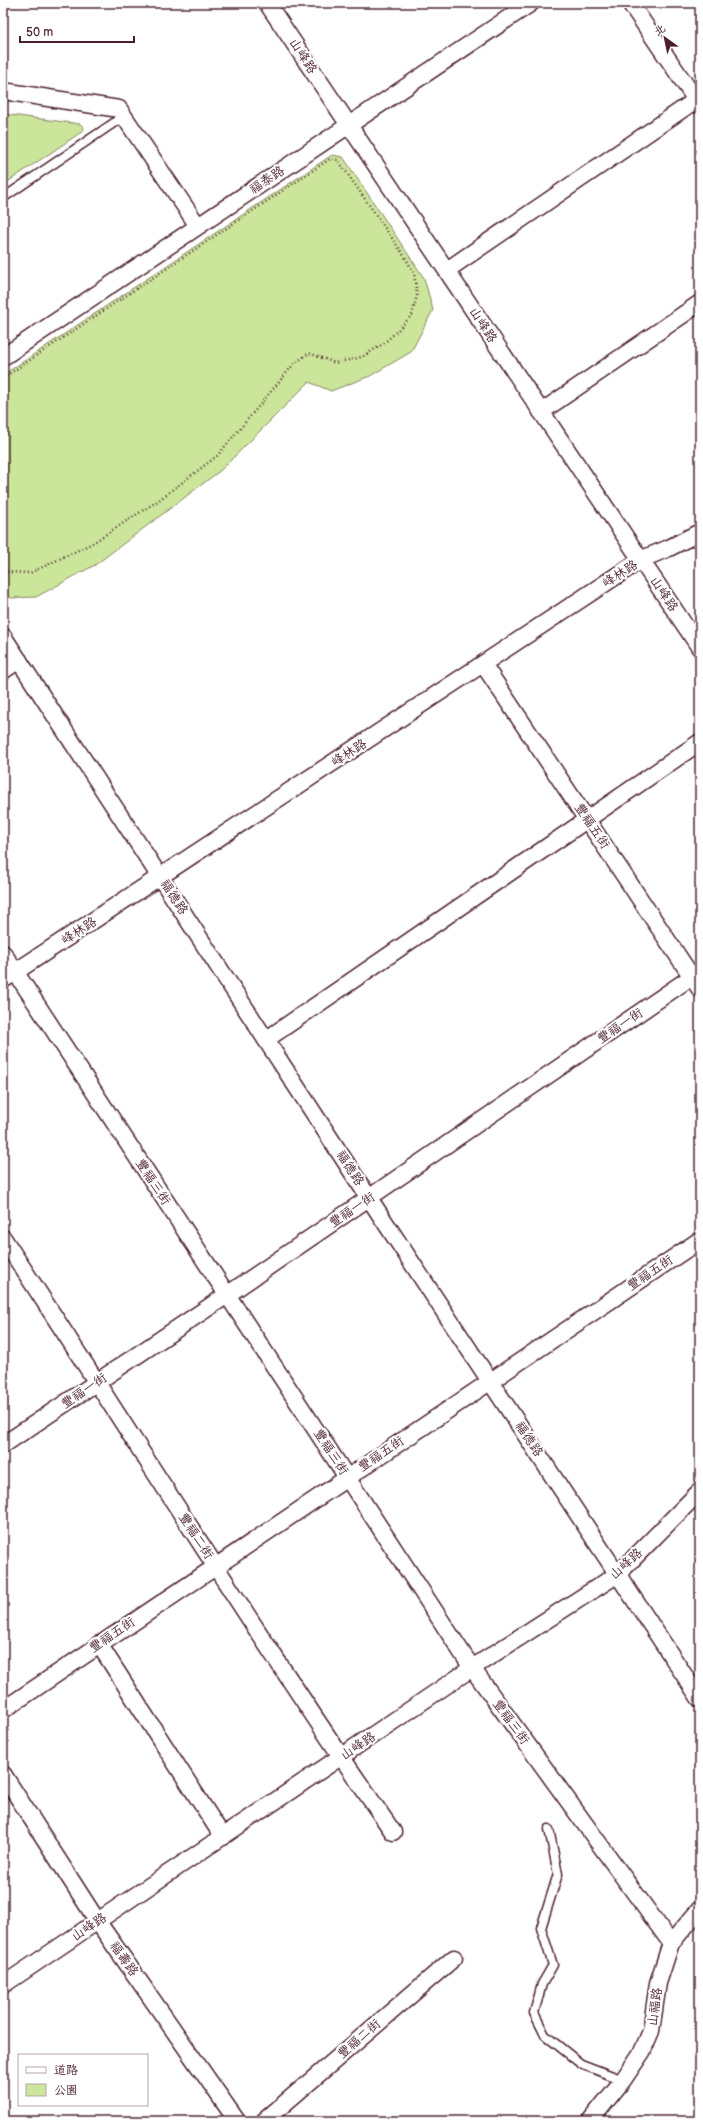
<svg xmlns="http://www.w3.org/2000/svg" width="703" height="2124" font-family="'Balsamiq Sans','LXGW WenKai TC',sans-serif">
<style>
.green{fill:#cbe59b;stroke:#8a8263}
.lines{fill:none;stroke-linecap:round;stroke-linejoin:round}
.service-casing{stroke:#4a1f2b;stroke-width:11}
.minor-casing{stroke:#4a1f2b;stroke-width:19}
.path{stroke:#4a1f2b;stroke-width:2.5;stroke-dasharray:1 3;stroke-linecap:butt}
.service{stroke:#fff;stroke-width:8}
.minor{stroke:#fff;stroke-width:16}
.labels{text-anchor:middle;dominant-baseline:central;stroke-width:4;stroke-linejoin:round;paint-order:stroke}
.street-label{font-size:13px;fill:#4a1f2b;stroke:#fff}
</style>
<rect width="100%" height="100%" fill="#fff"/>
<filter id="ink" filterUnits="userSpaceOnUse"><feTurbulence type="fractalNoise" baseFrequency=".025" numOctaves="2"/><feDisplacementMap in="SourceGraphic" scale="8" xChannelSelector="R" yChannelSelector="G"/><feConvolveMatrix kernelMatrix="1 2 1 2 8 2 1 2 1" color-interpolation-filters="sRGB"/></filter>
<g filter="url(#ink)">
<!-- green -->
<path class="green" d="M3 114 80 124 84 127 83 131 3 185Z
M332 155 343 157 424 278 433 310 411 352 370 376 331 391 309 382 221 470 95 565 36 597 10 598 3 589V375Z"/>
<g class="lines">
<!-- service casing -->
<g class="service-casing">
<path id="service" d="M3 198 124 116
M549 1829 558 1874 541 1928 553 1965 542 1984 534 2013 545 2035 581 2064 623 2080"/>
</g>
<!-- minor casing -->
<g class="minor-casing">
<path id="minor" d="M267 3 700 648
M630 3 700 106
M3 91 119 109 198 226
M447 270 696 100
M3 357 531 3
M541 412 700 303
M3 636 369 1198 700 1699
M483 664 700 989
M3 671 19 660
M3 953 472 1668 671 1943
M3 980 642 559 669 548 700 532
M267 1039 700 742
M3 1238C133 1436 258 1638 393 1832
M3 1445 227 1295 700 971
M99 1644 223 1837
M3 1710 700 1240
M3 1774 98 1922 237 2121
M3 1985 472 1668 618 1574 700 1491
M264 2121 454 1958
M590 2121 623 2080 642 2052 651 2031 658 1983 671 1943 700 1909"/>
</g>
<!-- path -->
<path class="path" d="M3 378 330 159 338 160 405 257 414 273 417 295 412 315 399 329 383 344 362 357 335 363 309 353 294 364 217 456 159 500 91 544 30 573 8 572 3 570"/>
<!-- service -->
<use href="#service" class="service"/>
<!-- minor -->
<use href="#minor" class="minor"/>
</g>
</g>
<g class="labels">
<!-- street labels -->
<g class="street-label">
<text transform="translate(303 56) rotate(57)">山峰路</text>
<text transform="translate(267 180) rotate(-34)">福泰路</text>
<text transform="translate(483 325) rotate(57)">山峰路</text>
<text transform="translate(620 574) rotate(-33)">峰林路</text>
<text transform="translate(664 594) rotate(56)">山峰路</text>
<text transform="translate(349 753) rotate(-33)">峰林路</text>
<text transform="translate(592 826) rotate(56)">豐福五街</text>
<text transform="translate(174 897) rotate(57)">福德路</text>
<text transform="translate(79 931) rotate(-33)">峰林路</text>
<text transform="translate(620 1026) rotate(-34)">豐福一街</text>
<text transform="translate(350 1168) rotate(57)">福德路</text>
<text transform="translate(153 1182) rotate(57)">豐福三街</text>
<text transform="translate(352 1210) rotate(-34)">豐福一街</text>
<text transform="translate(650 1273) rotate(-34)">豐福五街</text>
<text transform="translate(84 1391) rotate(-34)">豐福一街</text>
<text transform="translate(529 1439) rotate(56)">福德路</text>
<text transform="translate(331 1452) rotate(57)">豐福三街</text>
<text transform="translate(381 1454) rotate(-34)">豐福五街</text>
<text transform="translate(196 1536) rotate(57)">豐福二街</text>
<text transform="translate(626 1564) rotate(-42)">山峰路</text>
<text transform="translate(112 1635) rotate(-34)">豐福五街</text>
<text transform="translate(511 1722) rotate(54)">豐福三街</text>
<text transform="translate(358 1746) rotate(-34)">山峰路</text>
<text transform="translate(89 1927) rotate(-34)">山峰路</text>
<text transform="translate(124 1959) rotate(55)">福壽路</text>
<text transform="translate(655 2007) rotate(-82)">山福路</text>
<text transform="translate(359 2039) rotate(-41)">豐福二街</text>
</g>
</g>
<!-- margin -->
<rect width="703" height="2124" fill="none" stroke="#fff" stroke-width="16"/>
<rect x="8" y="8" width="687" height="2108" fill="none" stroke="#4a1f2b" stroke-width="1.5" filter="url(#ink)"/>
<!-- legend -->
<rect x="18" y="2054" width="130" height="52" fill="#ffffff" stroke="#b7a5aa"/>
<rect x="26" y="2067" width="20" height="6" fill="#ffffff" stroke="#b7a5aa"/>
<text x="54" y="2074" font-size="12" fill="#4a1f2b">道路</text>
<rect x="26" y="2084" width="20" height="12" fill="#cbe59b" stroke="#b7a5aa"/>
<text x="54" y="2094" font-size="12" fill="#4a1f2b">公園</text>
<!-- north arrow -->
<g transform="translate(665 38) rotate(327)" stroke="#ffffff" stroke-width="3" paint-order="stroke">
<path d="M0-3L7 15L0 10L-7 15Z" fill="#4a1f2b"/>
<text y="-6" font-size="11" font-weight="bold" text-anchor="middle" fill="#4a1f2b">北</text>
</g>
<!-- scale -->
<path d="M20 36v6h114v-6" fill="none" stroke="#4a1f2b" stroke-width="2"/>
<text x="26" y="36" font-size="12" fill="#4a1f2b" stroke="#ffffff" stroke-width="3" paint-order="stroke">50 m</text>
</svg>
